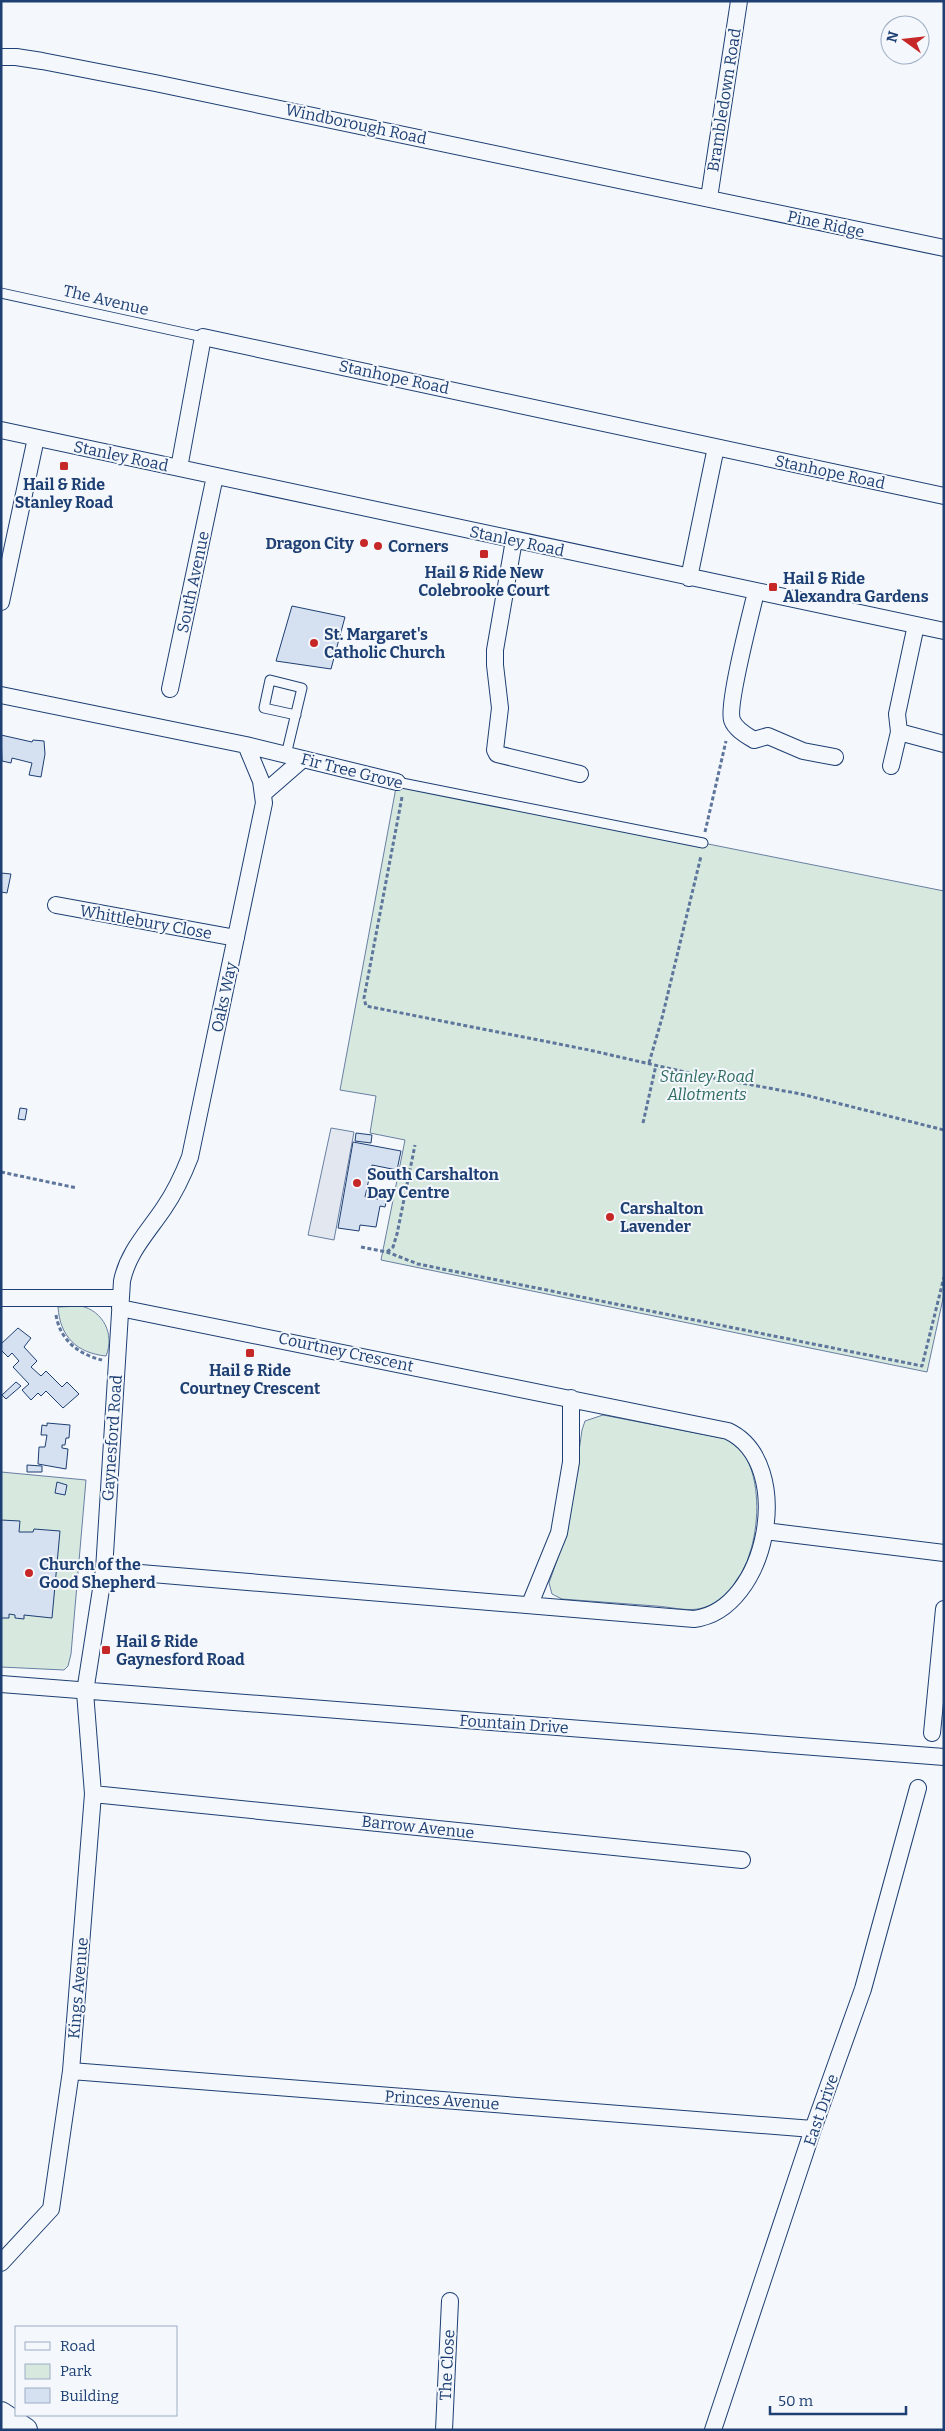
<svg xmlns="http://www.w3.org/2000/svg" width="945" height="2431" font-family="Bitter,serif">
<style>
.green{fill:#d7e8df;stroke:#687fa3}
.parking{fill:#e3e8f0;stroke:#687fa3}
.building{fill:#d5e0f0;stroke:#1d3f73}
.lines{fill:none;stroke-linecap:round;stroke-linejoin:round}
.service-casing{stroke:#1d3f73;stroke-width:11}
.minor-casing{stroke:#1d3f73;stroke-width:18}
.secondary-casing{stroke:#1d3f73;stroke-width:26}
.path{stroke:#5e769c;stroke-width:3;stroke-dasharray:4 2.5;stroke-linecap:butt}
.service{stroke:#f4f7fb;stroke-width:9}
.minor{stroke:#f4f7fb;stroke-width:16}
.secondary{stroke:#f4f7fb;stroke-width:24}
.poi-dot{fill:#c62828;stroke:#f4f7fb;stroke-width:2}
.labels{text-anchor:middle;dominant-baseline:central;stroke-width:4;stroke-linejoin:round;paint-order:stroke}
.street-label{font-size:16px;fill:#1d3f73;stroke:#f4f7fb}
.poi-label{font-size:16px;font-weight:bold;fill:#1d3f73;stroke:#f4f7fb;text-anchor:start}
.park-label{font-size:16px;font-style:italic;fill:#2c6c60;stroke:#f4f7fb}
</style>
<rect width="100%" height="100%" fill="#f4f7fb"/>
<!-- green -->
<path class="green" d="M397 782 944 891V1294L927 1372 381 1260 405 1140 370 1133 376 1096 340 1090Z
M81 1306C103 1311 115 1334 106 1356 77 1353 60 1337 58 1307Z
M603 1415 727 1439C732 1444 740 1448 744 1454 771 1496 755 1599 698 1609 685 1611 670 1607 656 1606 625 1604 593 1601 562 1599L552 1594 549 1583 568 1529 582 1430 585 1421Z
M1 1472 86 1480 71 1654 68 1666 64 1670 1 1667Z"/>
<!-- parking -->
<path class="parking" d="M331 1128 354 1132 334 1240 308 1235Z"/>
<!-- building -->
<path class="building" d="M292 606 345 617 331 669 276 661Z
M1 735 32 742 33 740 44 741 45 754 41 777 29 775 32 763 12 758 11 763 2 761Z
M1 873 11 874 7 893 1 892Z
M20 1108 27 1109 25 1120 18 1119Z
M356 1133 372 1135 371 1143 355 1141Z
M353 1142 401 1151 397 1170 372 1165 365 1197 378 1199V1196L387 1198 385 1207 380 1206 376 1227 360 1225 359 1231 338 1228Z
M18 1328 31 1338 24 1347 37 1361 31 1367 41 1376 46 1371 62 1387 67 1382 79 1394 63 1408 46 1391 41 1396 38 1393 31 1400 22 1390 29 1384 13 1367 19 1361 12 1353 8 1357 1 1350V1344Z
M16 1382 21 1386 6 1399 2 1395Z
M47 1423 70 1425 69 1438H66L65 1445H62V1448L68 1449 66 1469 38 1464 39 1447H45L47 1435H41L42 1425 47 1426Z
M27 1465 42 1466V1472H27Z
M57 1482 67 1485 65 1495 55 1493Z
M1 1520 20 1521 19 1532H33L34 1529 60 1531 52 1618 24 1615V1619L15 1618V1615L9 1614V1618H1Z"/>
<g class="lines">
<!-- service casing -->
<g class="service-casing">
<path id="service" d="M1 293 203 337
M286 755 302 688 270 680 264 708 296 715
M397 782 703 843"/>
</g>
<!-- minor casing -->
<g class="minor-casing">
<path id="minor" d="M1 57H16L42 61 155 83 944 248
M709 198 739 1
M1 430 944 631
M179 468 203 337 944 496
M514 540 495 650V665L500 708 495 750 497 754 580 774
M689 578 716 447
M756 592C751 613 727 705 732 720 735 729 746 735 754 740L768 736 803 751 835 757
M1 602 36 438
M170 689 215 476
M1 695 246 745 397 782
M899 732 944 744
M891 766 899 732 897 714 916 625
M264 793 303 759
M56 905 236 938
M1 1298H120
M765 1531 944 1553
M104 1570 694 1619C768 1610 796 1463 728 1431L120 1308
M530 1604 559 1533 571 1462V1398
M1 1684 944 1757
M932 1733 944 1609
M93 1794 742 1860
M71 2071 813 2129
M1 2263 51 2209 71 2071 93 1794 85 1692 104 1570 122 1281C128 1252 148 1232 164 1208 175 1192 183 1175 190 1157L264 803 261 781 246 745
M444 2430 450 2301
M713 2430 813 2129 863 1989 918 1788"/>
</g>
<!-- secondary casing -->
<g class="secondary-casing">
<path id="secondary" d="M1 2414 25 2430"/>
</g>
<!-- path -->
<path class="path" d="M402 797 364 998 366 1006 589 1050 698 1075 801 1094 944 1130
M705 832 726 741
M649 1063 662 1018 701 856
M643 1123 656 1065
M1 1172 77 1188
M361 1247 387 1252 418 1264 922 1366 944 1277
M387 1252 393 1247 397 1234 415 1145
M56 1315C60 1340 78 1354 102 1360"/>
<!-- service -->
<use href="#service" class="service"/>
<!-- minor -->
<use href="#minor" class="minor"/>
<!-- secondary -->
<use href="#secondary" class="secondary"/>
</g>
<!-- markers -->
<g class="poi-dot">
<rect x="59" y="461" width="10" height="10" rx="2.5"/>
<circle cx="364" cy="543" r="5"/>
<circle cx="378" cy="546" r="5"/>
<rect x="479" y="549" width="10" height="10" rx="2.5"/>
<rect x="768" y="582" width="10" height="10" rx="2.5"/>
<circle cx="314" cy="643" r="5"/>
<circle cx="357" cy="1183" r="5"/>
<circle cx="610" cy="1217" r="5"/>
<rect x="245" y="1348" width="10" height="10" rx="2.5"/>
<circle cx="29" cy="1573" r="5"/>
<rect x="101" y="1645" width="10" height="10" rx="2.5"/>
</g>
<g class="labels">
<!-- street labels -->
<g class="street-label">
<text transform="translate(724 100) rotate(-81)">Brambledown Road</text>
<text transform="translate(356 124) rotate(12)">Windborough Road</text>
<text transform="translate(826 224) rotate(12)">Pine Ridge</text>
<text transform="translate(106 300) rotate(13)">The Avenue</text>
<text transform="translate(394 377) rotate(12)">Stanhope Road</text>
<text transform="translate(121 456) rotate(12)">Stanley Road</text>
<text transform="translate(830 472) rotate(12)">Stanhope Road</text>
<text transform="translate(517 541) rotate(12)">Stanley Road</text>
<text transform="translate(193 582) rotate(-78)">South Avenue</text>
<text transform="translate(352 771) rotate(14)">Fir Tree Grove</text>
<text transform="translate(146 922) rotate(10)">Whittlebury Close</text>
<text transform="translate(224 997) rotate(-78)">Oaks Way</text>
<text transform="translate(346 1352) rotate(12)">Courtney Crescent</text>
<text transform="translate(112 1438) rotate(-86)">Gaynesford Road</text>
<text transform="translate(514 1724) rotate(4)">Fountain Drive</text>
<text transform="translate(418 1827) rotate(6)">Barrow Avenue</text>
<text transform="translate(78 1988) rotate(-85)">Kings Avenue</text>
<text transform="translate(442 2100) rotate(4)">Princes Avenue</text>
<text transform="translate(821 2110) rotate(-71)">East Drive</text>
<text transform="translate(447 2365) rotate(-87)">The Close</text>
</g>
<!-- poi labels -->
<g class="poi-label">
<text x="64" y="484" text-anchor="middle">Hail &amp; Ride<tspan x="64" dy="18">Stanley Road</tspan></text>
<text x="354" y="543" text-anchor="end">Dragon City</text>
<text x="388" y="546">Corners</text>
<text x="484" y="572" text-anchor="middle">Hail &amp; Ride New<tspan x="484" dy="18">Colebrooke Court</tspan></text>
<text x="783" y="578">Hail &amp; Ride<tspan x="783" dy="18">Alexandra Gardens</tspan></text>
<text x="324" y="634">St. Margaret's<tspan x="324" dy="18">Catholic Church</tspan></text>
<text x="367" y="1174">South Carshalton<tspan x="367" dy="18">Day Centre</tspan></text>
<text x="620" y="1208">Carshalton<tspan x="620" dy="18">Lavender</tspan></text>
<text x="250" y="1370" text-anchor="middle">Hail &amp; Ride<tspan x="250" dy="18">Courtney Crescent</tspan></text>
<text x="39" y="1564">Church of the<tspan x="39" dy="18">Good Shepherd</tspan></text>
<text x="116" y="1641">Hail &amp; Ride<tspan x="116" dy="18">Gaynesford Road</tspan></text>
</g>
<!-- park labels -->
<g class="park-label">
<text x="707" y="1076">Stanley Road<tspan x="707" dy="18">Allotments</tspan></text>
</g>
</g>
<!-- border -->
<rect width="945" height="2431" fill="none" stroke="#1d3f73" stroke-width="5"/>
<!-- legend -->
<rect x="15" y="2326" width="162" height="90" fill="#f4f7fb" stroke="#9eadc5"/>
<rect x="25" y="2342" width="25" height="8" fill="#f4f7fb" stroke="#9eadc5"/>
<text x="60" y="2351" font-size="15" fill="#1d3f73">Road</text>
<rect x="25" y="2364" width="25" height="15" fill="#d7e8df" stroke="#9eadc5"/>
<text x="60" y="2376" font-size="15" fill="#1d3f73">Park</text>
<rect x="25" y="2388" width="25" height="15" fill="#d5e0f0" stroke="#9eadc5"/>
<text x="60" y="2401" font-size="15" fill="#1d3f73">Building</text>
<!-- north arrow -->
<g transform="translate(905 40) rotate(285)"><circle r="24" fill="#f4f7fb" stroke="#9eadc5"/>
<path d="M0-4L9 19L0 12L-9 19Z" fill="#c62828"/>
<text y="-8" font-size="14" font-weight="bold" text-anchor="middle" fill="#1d3f73">N</text>
</g>
<!-- scale -->
<path d="M770 2406v8h136v-8" fill="none" stroke="#1d3f73" stroke-width="2.5"/>
<text x="778" y="2406" font-size="15" fill="#1d3f73" stroke="#f4f7fb" stroke-width="4" paint-order="stroke">50 m</text>
</svg>
